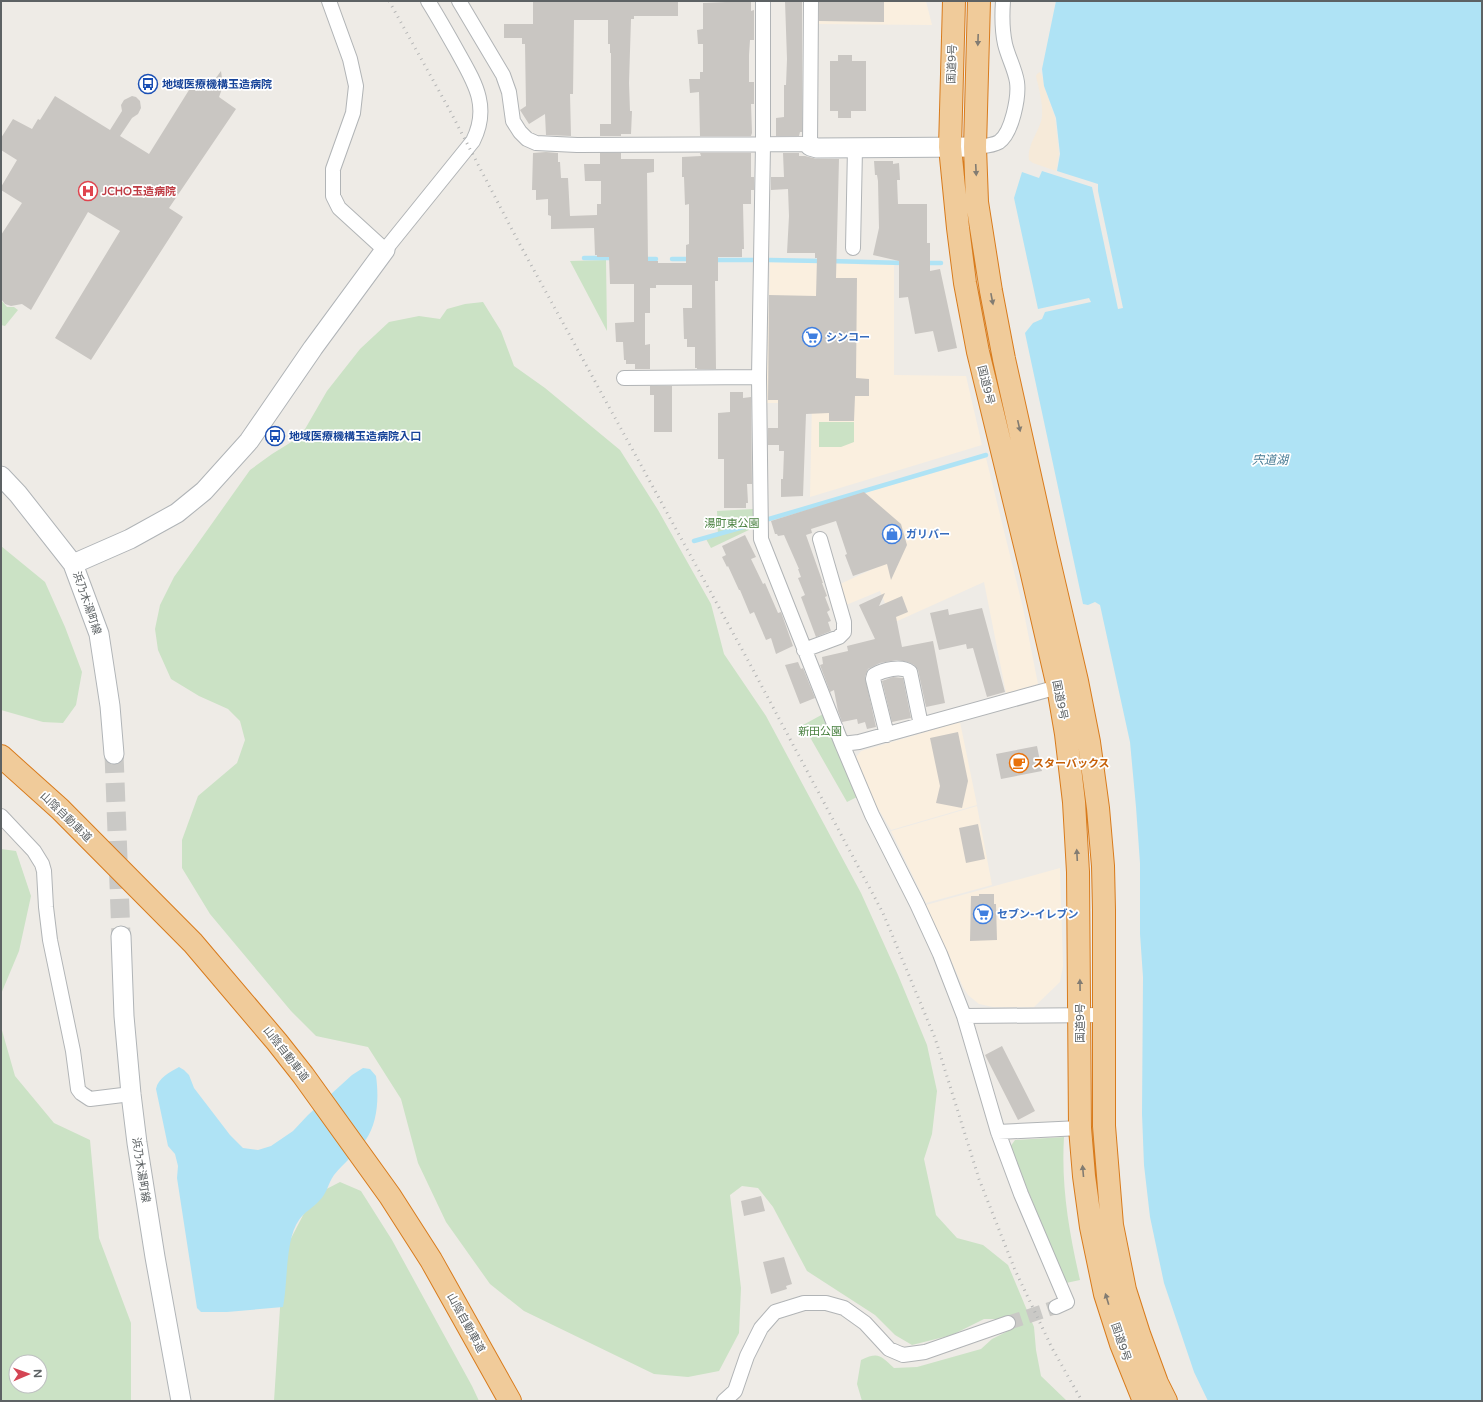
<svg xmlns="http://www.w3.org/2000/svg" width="1483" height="1402" font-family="'Varela Round','Noto Sans JP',sans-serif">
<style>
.commercial{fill:#faefdf}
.green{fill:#cbe2c5;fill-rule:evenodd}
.sand{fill:#f6ead9}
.water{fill:#afe3f5}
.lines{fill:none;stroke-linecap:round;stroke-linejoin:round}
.stream{stroke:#afe3f5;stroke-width:4.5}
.building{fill:#c9c6c2}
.street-tunnel{stroke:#cac9c6;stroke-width:14;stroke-dasharray:14 7;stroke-linecap:butt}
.secondary-tunnel{stroke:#cac9c6;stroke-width:19;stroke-dasharray:19 10;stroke-linecap:butt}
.street-casing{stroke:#b1b4b6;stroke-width:16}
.secondary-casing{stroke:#b0b4b7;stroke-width:21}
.highway-casing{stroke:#d87b1c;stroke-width:24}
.street{stroke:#fff;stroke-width:14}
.secondary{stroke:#fff;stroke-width:19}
.highway{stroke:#f0cb9a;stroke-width:22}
.rail{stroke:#b3b4b4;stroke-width:3;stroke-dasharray:1 5;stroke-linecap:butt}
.oneway{fill:#827c72}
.labels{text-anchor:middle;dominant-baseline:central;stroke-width:3.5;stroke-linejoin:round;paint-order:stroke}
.street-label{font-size:11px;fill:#5d6264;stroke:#fff}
.transit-label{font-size:11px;font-weight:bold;fill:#164399;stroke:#fff;text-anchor:start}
.health-label{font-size:11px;font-weight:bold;fill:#be3a42;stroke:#fff;text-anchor:start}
.shop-label{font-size:11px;font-weight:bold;fill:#366cbe;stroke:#fff;text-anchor:start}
.park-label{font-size:11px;fill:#498140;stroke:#fff}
.food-label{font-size:11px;font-weight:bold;fill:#c56008;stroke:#fff;text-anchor:start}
.water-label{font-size:12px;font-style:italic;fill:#477b94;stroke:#fff}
</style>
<rect width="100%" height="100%" fill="#eeebe6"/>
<!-- commercial -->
<path class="commercial" d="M816 1H926L932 25 816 24Z
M770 262 894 265V375L966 376 982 445 810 497 812 403H766Z
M986 458 1023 608 1038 684 1006 693 984 582 893 623 880 591 846 605 838 585 875 568 856 495Z
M960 722 977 805 891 830 873 800 856 757 861 751Z
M977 806 992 885 926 903 891 831Z
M1060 868 1063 966 1060 982 1034 1007H993L979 1004 968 995 963 987 926 905Z"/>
<!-- green -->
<path class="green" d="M606 260 607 331 570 261Z
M1 300 7 307H14L18 310 5 326 1 325Z
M483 302 501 331 514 366 545 388 620 450 658 510 711 604 724 654 766 716 861 893 898 975 927 1045 937 1091 932 1134 924 1159 936 1215 957 1238 983 1245 1008 1265 1034 1327 1036 1350 1041 1376 1067 1401H862L857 1384 861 1360C879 1351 881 1356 894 1368L917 1367 981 1349 992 1339 1006 1332 1010 1325 1007 1319H984L952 1335 912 1345 895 1335 875 1315 807 1271 773 1207 758 1188 742 1186 730 1195 741 1288 739 1333 719 1371 688 1377 654 1374 524 1311 490 1284 446 1222 418 1163 401 1099 368 1047 316 1036 291 1011 210 914 182 868V840L198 796 237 763 245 740 240 721 228 709 199 696 171 679 158 650 155 629 160 605 174 577 250 470 272 454 301 436 327 391 360 349 389 322 419 316 440 319 447 309 465 304Z
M819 422H854V442L841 447H819Z
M753 509V528L711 548 706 539 718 535 717 511Z
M1 546 45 582 65 627 82 672 76 705 63 723 43 722 1 710Z
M825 713 857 797 847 802 803 725Z
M1 849 16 851 31 896 19 951 1 994Z
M1 1027 15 1076 54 1123 90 1140 99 1238 131 1323V1401H1ZM16 1362H40V1386H16Z
M1064 1137C1061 1186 1069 1232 1080 1280L1066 1283 1010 1147 1015 1140Z
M340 1182 361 1191 392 1240 472 1386 479 1401H274L280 1308 286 1248 313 1196Z"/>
<!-- sand -->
<path class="sand" d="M1040 72 1042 76 1044 86 1055 118 1059 154 1056 171 1033 163 1029 160C1027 143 1041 130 1042 116 1043 103 1039 89 1036 76L1037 74Z"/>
<!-- water -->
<path class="water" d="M1056 1H1482V1401H1208L1194 1372 1164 1283 1150 1217 1144 1165 1142 1114 1143 977 1140 934V863L1136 807 1130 742 1100 605 1095 602 1088 605 1083 604 1025 333 1033 323 1042 319 1045 312 1091 302 1089 298 1038 309 1014 198 1022 172 1039 178 1042 171 1092 187 1118 309 1123 308 1098 191V184L1057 171 1060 154 1056 118 1044 86 1042 69Z
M179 1067 184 1070 189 1075 194 1088 230 1135 243 1148 258 1150 271 1146 293 1131 308 1115 352 1075 363 1068 370 1069 376 1076C379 1097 378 1123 365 1141 356 1153 344 1163 334 1175 328 1183 327 1194 319 1201 313 1208 304 1212 299 1220 285 1239 288 1283 283 1307L227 1312H201L197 1308 177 1178 178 1166 175 1154 168 1146 156 1089C158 1078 170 1072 179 1067Z"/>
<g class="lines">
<!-- stream -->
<path class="stream" d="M584 258H615
M642 259H656
M672 259H692
M714 260H754
M769 260 821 261
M831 261 903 263
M925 263H941
M769 519 986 455
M694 541 754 524"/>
</g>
<!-- building -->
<path class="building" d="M533 1H678V16H634V19H631L629 83 630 111H632L631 134H621V136H600V124H611V53H610V44H608V20H574L573 94H570L571 136 546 135 545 114 529 124 520 110 526 106 525 44H522V38H504V24H533Z
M726 1H751V11L754 10V40H750L749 55V82H754V104H751L752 133 751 136H700L699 92 690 93 689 79H700V72H703V44H698L697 30 703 29V3L726 2Z
M785 1H802V132H800L799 136H776V118L784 117V85H786L787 59Z
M819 1H884V22L819 21Z
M838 55H852V61H866V111H851V118H838V111H830V61H838Z
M221 71 223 86 219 97 236 109 169 208 183 217 91 360 55 338 120 231 88 212 31 310 22 304 11 306 5 304 1 299V235L22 203 1 190V187L17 160 1 150V138L13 119 32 129 38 119 40 120 55 96 110 130 122 111 121 105 124 100 132 96 136 97 140 101 141 108 138 114 132 118 120 136 149 154 194 82 207 90Z
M546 152 558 153V162H560L561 178H568L570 216 597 215V204H601V181H585L584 164H600V153H621V159H654V172L647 173 648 261H658V263H686V245L689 244V204L685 205 684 177H682V157L701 156 700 153H751V177H754V190H751V204H743L744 249H742V257H718V281H715L716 369H697V368H695V347H687V339H684L683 308H692V285H656V288H650V313H645V345L650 344V369H635V364H626V360H624L623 342H616L615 323 634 322V284H610L609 257H597V255H595L594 228 551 229V216L548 215V199L536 200V190H532L533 153Z
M783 153H799V156H805L817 159H839L836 278H857L856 378 869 379V396H855L854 421H829V413L806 414 803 496 781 497V479H783L784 451H779V445H768V428H778V400H768L769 295 816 296 817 258H815V253H787L789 216 788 189 771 190V177H784Z
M874 161H893V164L899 163 900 180H897L898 204H927V243H930V271L940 269 957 348 938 352 933 331 915 334 908 297 899 298V261L873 255 879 228 878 181 877 175H875Z
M650 386H672V432H654V395H650Z
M730 392H743V398L751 397 752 484H747L748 503H746V508H724V459H718V413L730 412Z
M864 492 901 524 907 545 891 580 887 564 853 576 845 555 847 554 836 521 811 529 812 533 806 535 823 583H822L827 596 825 597 830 610 827 612 831 621 828 622 831 631 816 637 801 597 805 595 798 578 801 577 798 569H799L784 535 778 536 777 534H775L771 521Z
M745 535 756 557 751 559 763 584 765 583 778 613 781 612 793 646 776 654 771 638 766 640 754 612 750 614 740 590H739L728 566 727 567 722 557 726 555 722 546Z
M885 593 879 606 902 596 908 612 896 617 902 647 933 641 945 703 926 707 918 670 914 665 908 662 897 660 880 663 868 669 865 677 876 727 867 729 865 722 858 724 857 719 842 722 838 711 834 690 830 692 820 665 823 664 822 657 848 651 847 646 875 639 859 605Z
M982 608 1005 692 987 697 973 648 967 649 966 644 939 650 930 613 948 609 949 615Z
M798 662 801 669 803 668 815 698 800 704 785 665Z
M893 677 903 678 911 718 892 722 882 681Z
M958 732 968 781 962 808 936 803 940 786 930 738Z
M1037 746 1042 771 1001 779 996 754Z
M978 824 985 859 966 863 959 828Z
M979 894H994V904H996L997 940 970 941 971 896H979Z
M1002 1046 1035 1111 1018 1120 985 1055Z
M761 1196 765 1211 744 1216 741 1201Z
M784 1257 792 1284 786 1286 787 1289 771 1294 763 1262Z"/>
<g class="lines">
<!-- street-tunnel -->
<path class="street-tunnel" d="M1008 1323 1056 1307"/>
<!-- secondary-tunnel -->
<path class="secondary-tunnel" d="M114 754 121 936"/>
<!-- street casing -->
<g class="street-casing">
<path id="street" d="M329 1 350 59 356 86 353 113 333 169V196L339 208 385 250 473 141C491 105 473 80 456 49 447 33 438 17 428 1
M459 1 503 75 509 92 513 121 520 132 527 139 536 143 577 145 803 144 810 146 811 1
M763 1V145L759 377 761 539 842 744 859 742 1058 687
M975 147C983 146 992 146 999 142 1012 133 1019 97 1017 82 1015 69 1008 57 1005 44 1002 30 1002 15 1003 1
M853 248 855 148
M624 378 759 377
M804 650 839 637 844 632V622L820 539
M887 735 873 679 874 675C883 670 901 665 910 672L921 725
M842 744 872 815 917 904 940 954 964 1016
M1 816 34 851 42 864 44 871 46 907 50 940 73 1051 78 1089 81 1093 90 1099 131 1094
M998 1132 1080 1128
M1056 1307 1067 1302 1021 1194 998 1132 964 1016 1105 1015
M724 1401 735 1391 747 1356 761 1328 775 1312 804 1303H826L844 1308 865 1323 889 1349 903 1355 925 1352 1008 1323"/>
</g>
<!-- secondary casing -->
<g class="secondary-casing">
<path id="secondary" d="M810 146 817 148 975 147
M1 476 18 494 73 564 99 634 110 706 114 754
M73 564 130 539 177 513 204 491 249 441 313 348 385 250
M121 936 124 1016 131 1094 137 1143 155 1257 181 1401"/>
</g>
<!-- highway casing -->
<g class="highway-casing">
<path id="highway" d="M954 1 950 147 958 228 965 283 978 352 1031 570 1058 687 1066 734 1074 802 1078 872 1080 1128 1084 1176 1091 1227 1105 1294 1121 1344 1144 1401
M979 1 975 147 977 202 991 291 1004 359 1046 548 1077 681 1089 742 1098 808 1103 866 1104 910V1126L1112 1225 1125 1290 1139 1334 1157 1383 1166 1401
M1 756 60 809 193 943 277 1042 303 1075 390 1196 431 1260 510 1401"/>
</g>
<!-- street -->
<use href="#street" class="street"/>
<!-- secondary -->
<use href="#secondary" class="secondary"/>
<!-- highway -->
<use href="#highway" class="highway"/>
<!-- rail -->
<path class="rail" d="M389 1 448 107 518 241 744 653 883 913 935 1038 979 1179 1015 1270 1052 1348 1082 1401"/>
</g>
<!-- one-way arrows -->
<defs><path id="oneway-solid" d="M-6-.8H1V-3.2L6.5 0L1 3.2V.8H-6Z"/></defs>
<g class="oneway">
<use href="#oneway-solid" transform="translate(978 40) rotate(92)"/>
<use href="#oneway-solid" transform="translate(976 170) rotate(87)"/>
<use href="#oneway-solid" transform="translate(992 299) rotate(79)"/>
<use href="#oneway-solid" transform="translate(1019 426) rotate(77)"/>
<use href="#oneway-solid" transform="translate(1077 855) rotate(-93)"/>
<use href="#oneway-solid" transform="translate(1080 985) rotate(-91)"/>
<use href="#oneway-solid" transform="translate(1083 1171) rotate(-95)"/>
<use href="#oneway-solid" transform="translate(1107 1299) rotate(-107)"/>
</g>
<!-- icons -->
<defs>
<g id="bus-ring" transform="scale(1)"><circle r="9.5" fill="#fff" stroke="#1a4fb4" stroke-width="1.5"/><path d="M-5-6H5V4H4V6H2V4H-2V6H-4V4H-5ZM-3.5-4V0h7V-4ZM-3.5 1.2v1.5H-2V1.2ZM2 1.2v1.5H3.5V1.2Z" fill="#1a4fb4"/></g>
<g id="hospital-ring" transform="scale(1)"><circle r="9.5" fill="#fff" stroke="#e0444e" stroke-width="1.5"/><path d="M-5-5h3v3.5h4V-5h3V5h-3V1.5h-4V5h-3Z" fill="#e0444e"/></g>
<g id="supermarket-ring" transform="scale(1)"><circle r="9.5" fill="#fff" stroke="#3f7fe0" stroke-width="1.5"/><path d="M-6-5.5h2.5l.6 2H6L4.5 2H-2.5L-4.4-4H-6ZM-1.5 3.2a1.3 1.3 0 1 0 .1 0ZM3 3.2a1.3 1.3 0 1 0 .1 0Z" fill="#3f7fe0"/></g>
<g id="shop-ring" transform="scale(1)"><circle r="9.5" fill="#fff" stroke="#3f7fe0" stroke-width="1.5"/><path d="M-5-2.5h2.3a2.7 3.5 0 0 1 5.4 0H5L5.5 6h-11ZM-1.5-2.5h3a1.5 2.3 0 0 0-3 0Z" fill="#3f7fe0"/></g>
<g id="cafe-ring" transform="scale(1)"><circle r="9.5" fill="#fff" stroke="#e8710a" stroke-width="1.5"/><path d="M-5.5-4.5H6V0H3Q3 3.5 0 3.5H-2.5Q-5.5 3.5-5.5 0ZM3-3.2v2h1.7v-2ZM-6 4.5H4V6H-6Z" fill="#e8710a"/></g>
</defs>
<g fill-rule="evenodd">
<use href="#bus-ring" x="148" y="84"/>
<use href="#hospital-ring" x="88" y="191"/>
<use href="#supermarket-ring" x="812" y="337"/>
<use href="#bus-ring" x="275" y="436"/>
<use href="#shop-ring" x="892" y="534"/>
<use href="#cafe-ring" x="1019" y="763"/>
<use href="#supermarket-ring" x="983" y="914"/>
</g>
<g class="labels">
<!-- street labels -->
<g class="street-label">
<text transform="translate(952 64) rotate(-88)">国道9号</text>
<text transform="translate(986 385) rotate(76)">国道9号</text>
<text transform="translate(87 603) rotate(71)">浜乃木湯町線</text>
<text transform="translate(1060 700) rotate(79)">国道9号</text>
<text transform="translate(66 817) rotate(44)">山陰自動車道</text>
<text transform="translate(1080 1023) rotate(-90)">国道9号</text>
<text transform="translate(286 1054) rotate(52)">山陰自動車道</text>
<text transform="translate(141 1170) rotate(81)">浜乃木湯町線</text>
<text transform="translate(466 1323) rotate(61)">山陰自動車道</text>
<text transform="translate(1121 1342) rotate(71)">国道9号</text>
</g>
<!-- transit labels -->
<g class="transit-label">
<text x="162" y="84">地域医療機構玉造病院</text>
<text x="289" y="436">地域医療機構玉造病院入口</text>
</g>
<!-- health labels -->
<g class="health-label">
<text x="102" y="191">JCHO玉造病院</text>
</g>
<!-- shop labels -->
<g class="shop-label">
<text x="826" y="337">シンコー</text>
<text x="906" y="534">ガリバー</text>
<text x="997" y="914">セブン-イレブン</text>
</g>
<!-- park labels -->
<g class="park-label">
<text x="732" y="523">湯町東公園</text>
<text x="820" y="731">新田公園</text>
</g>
<!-- food labels -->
<g class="food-label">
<text x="1033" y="763">スターバックス</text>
</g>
<!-- water labels -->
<g class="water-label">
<text x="1270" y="460">宍道湖</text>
</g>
</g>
<!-- border -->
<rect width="1483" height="1402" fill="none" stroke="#5d6264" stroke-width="4"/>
<!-- north arrow -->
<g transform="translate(28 1374) rotate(88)"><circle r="19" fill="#ffffff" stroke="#bec0c1"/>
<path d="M0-3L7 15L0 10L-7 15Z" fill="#d44554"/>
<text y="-6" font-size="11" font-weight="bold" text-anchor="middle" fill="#5d6264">N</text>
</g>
</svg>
